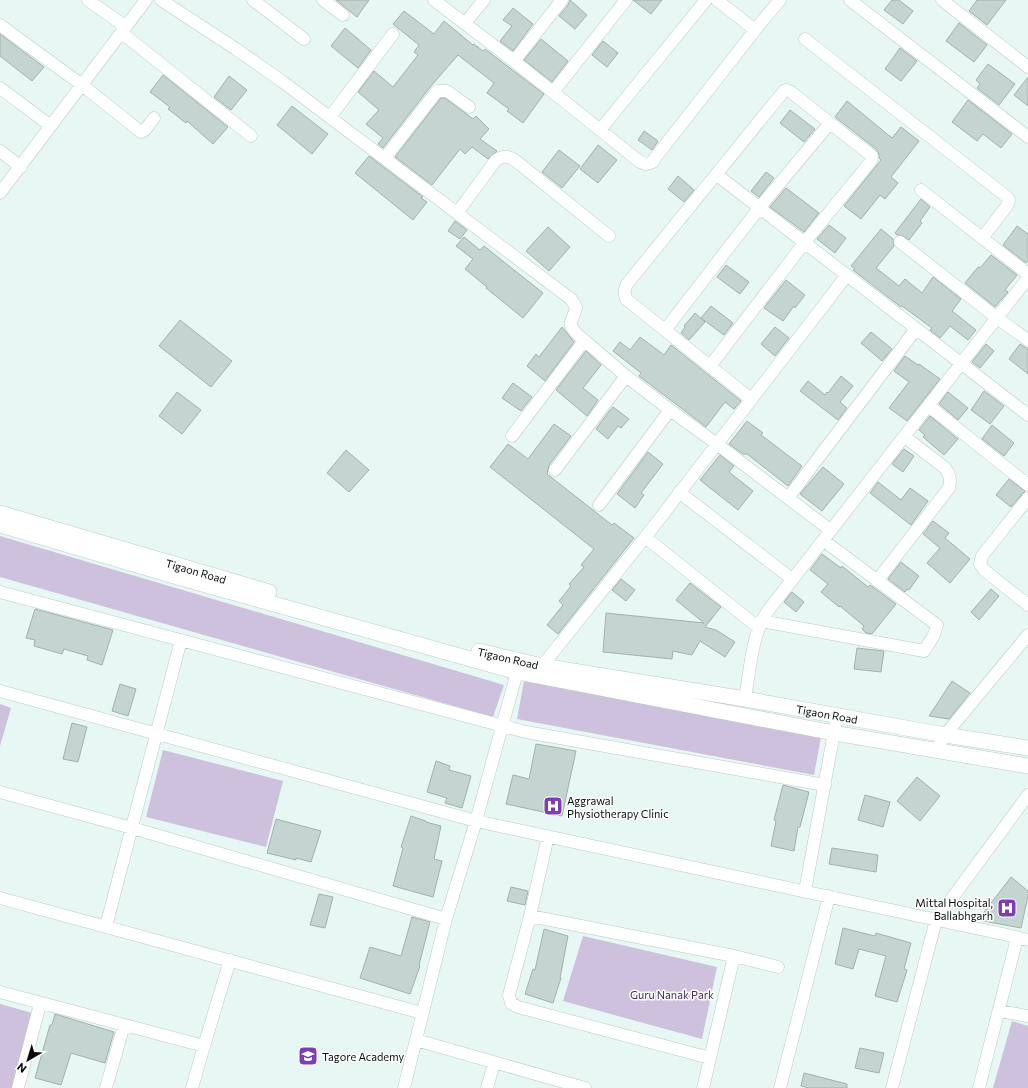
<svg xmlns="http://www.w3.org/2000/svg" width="1028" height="1088" font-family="Commissioner,sans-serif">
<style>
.green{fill:#cdc1dd}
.building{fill:#c4d4d0;stroke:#a2b1ad}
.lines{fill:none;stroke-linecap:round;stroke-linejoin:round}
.minor-casing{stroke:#bacac6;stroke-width:13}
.tertiary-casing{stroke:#bacac6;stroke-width:16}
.minor{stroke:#fff;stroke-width:12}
.tertiary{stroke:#fff;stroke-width:15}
.labels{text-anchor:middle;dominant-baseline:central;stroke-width:3;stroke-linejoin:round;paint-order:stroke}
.street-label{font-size:11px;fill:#080d0c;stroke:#fff}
.poi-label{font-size:11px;fill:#080d0c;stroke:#fff;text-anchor:start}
.park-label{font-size:11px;fill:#422c58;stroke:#fff}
</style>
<rect width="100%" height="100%" fill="#e7f7f3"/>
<!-- green -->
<path class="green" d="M0 536 504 685 493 717 0 577Z
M524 681 821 737 814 775 517 719Z
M0 704 11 708 0 746Z
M163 750 283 781 266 847 146 817Z
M583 936 717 967 702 1039 563 1001Z
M0 1004 36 1014 15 1088H0Z
M1012 1021 1028 1026V1088H993Z"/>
<!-- building -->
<path class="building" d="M336 0H369L357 17Z
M570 0 587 15 575 29 559 16 568 5Z
M633 0H662L651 14Z
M892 0H899L913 11 903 24 884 10Z
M977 0H1006L987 25 969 11Z
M513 8 533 24 513 51 500 41 512 26 503 20Z
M404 11 434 34 444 21 473 45 474 44 483 51 485 49 544 94 523 123 507 111 509 109 487 93 494 83 458 55 431 86 383 148 378 144 383 138 366 124 379 110 358 92 374 71 393 87 418 55 414 52 419 45 393 24Z
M959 23 987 45 974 62 946 41Z
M345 28 371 50 358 68 331 46Z
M0 34 44 67 32 81 0 56Z
M541 39 568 61 552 82 524 60Z
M603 41 618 53 607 67 592 55Z
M900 48 917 61 901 81 885 69Z
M988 64 1015 84 999 105 977 88 980 84 976 80Z
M163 75 228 127 213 144 187 121 186 123 168 109 170 107 150 92Z
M229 76 247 90 231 110 214 97Z
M1028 77V106L1014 95Z
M441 98H445L473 119 476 116 489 129 480 139 497 151 488 159 472 147 465 154 460 149 432 185 395 157Z
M968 100 1012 134 1001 148 983 134 977 141 952 122Z
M847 101 892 138 901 127 919 141 891 177 898 183 885 199 880 195 861 219 844 206 881 160 879 158V154L877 150 835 117Z
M292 106 328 134 312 154 277 125Z
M790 110 815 129 804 142 780 123Z
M644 131 658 141 652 150 638 140Z
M598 145 617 160 598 183 580 169Z
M559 150 580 166 562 188 542 172Z
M369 156 423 197 421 198 427 202 413 220 355 173Z
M766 172 774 178 759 197 751 191Z
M678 176 694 190 684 202 668 189Z
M786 188 819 213 804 232 770 207Z
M921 199 930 207 920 221 922 223 909 240 901 235H897L895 233Z
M455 221 467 230 460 239 448 231Z
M829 225 846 238 835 253 817 239Z
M1017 226 1028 234V260L1026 263 1003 245Z
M548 227 570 247 549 271 526 251Z
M881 229 893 239 894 246 876 268 899 286 905 279 922 293 933 277 961 299 952 311 976 330 968 340 950 326 940 338 930 330 932 328 902 306 901 307 853 270 855 268 851 266Z
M464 237 480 250 484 246 543 293 523 318 486 288 487 287 465 269 473 259 456 246Z
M991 255 1017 275 1005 290 1008 292 995 307 965 283 978 267 980 268Z
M726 265 749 282 740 294 717 277Z
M786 280 805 295 795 308 794 306 783 321 764 308Z
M711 306 733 323 724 335 701 318Z
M695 313 705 322 689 340 681 333 685 327 684 326Z
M180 320 232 361 211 387 159 346Z
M562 327 574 342 545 381 527 366 536 354 539 357Z
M775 327 789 338 775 356 761 344Z
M871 332 892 349 882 361 861 343Z
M640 337 664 355 671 345 741 401 734 409 725 402 706 427 639 376 641 373 613 351 620 342 630 350Z
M986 344 994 351 980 368 972 362Z
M1020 344 1028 349V374L1009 359Z
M586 351 601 365 583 388 598 400 587 416 556 390Z
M905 356 918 365 919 364 940 379 907 421 889 408 909 382 894 371Z
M841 376 853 386 840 402 847 408 838 420 800 391 808 381 825 395 827 392 828 393Z
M513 383 532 397 521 411 502 398Z
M984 391 1004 406 990 424 971 410Z
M177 392 201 410 182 434 159 416Z
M948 392 968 408 958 420 939 404Z
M613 407 629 419 621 428 618 426 608 439 596 429 610 410H611Z
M930 416 958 439 944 455 923 437 925 435 919 430Z
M747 421 763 433 761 435 802 466 788 486 747 454H743L729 444Z
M554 424 571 436 549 465 547 474 612 525 614 523 634 538 558 634 547 625 563 605 559 601 571 586 569 584 584 567 581 565 594 549 490 467 508 444 528 459Z
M992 425 1014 443 1004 456 982 439Z
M904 449 914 456 903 472 892 464Z
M346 450 369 470 349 492 327 473Z
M648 452 663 464 641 493 644 495 635 508 617 494Z
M720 455 734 466 729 472 753 491 738 510 700 480Z
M823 467 844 484 822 511 800 494Z
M1009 479 1025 491 1011 507 996 495Z
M878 482 901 500 910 488 928 501 911 525 870 493Z
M933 521 949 533 945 538 970 559 950 583 927 563 940 548 923 534Z
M822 554 841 568 842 566 868 587 870 585 896 604 872 634 866 633 862 629 864 626 840 606 839 607 821 592 828 584 810 570Z
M901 562 919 576 909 590 907 589 905 592 888 579Z
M621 579 635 590 626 601 612 590Z
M690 583 721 607 705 627 716 630 735 642 725 657 700 641 692 655 673 651 672 659 603 652 606 613 704 623 676 600Z
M991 589 999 596 979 620 971 612Z
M792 592 804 602 796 612 784 602Z
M35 609 113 630 102 665 87 660 88 656 64 649 62 654 34 646 35 640 26 638Z
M857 648 884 651 881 672 854 669Z
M952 681 970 693 949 719 929 716Z
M120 684 136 689 128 716 112 711Z
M72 723 87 727 78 762 63 759Z
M536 744 576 751 562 816 506 804 513 775 529 779Z
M436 761 450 766 449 770 471 776 462 808 445 803 447 798 427 792Z
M917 777 940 796 920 821 897 801Z
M783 785 809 792 800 827H798L794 851 771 846 776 821 774 820Z
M865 795 890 802 883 827 858 820Z
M411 816 426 821V822L441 826 434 859 442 861 433 897 393 886 403 848 401 847Z
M276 819 321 831 311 862 296 858V860L267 853Z
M832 848 878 855 876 872 829 864Z
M1011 877 1028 891V896L1021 928 978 920Z
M511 887 528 891 525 905 507 901Z
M319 894 333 897 325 928 310 925Z
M412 917 430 922 419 965 420 966 410 994 360 978 370 947 401 956Z
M843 928 875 936 876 933 911 943 904 969 907 970 897 1002 875 996 886 956 859 949 853 969 835 964Z
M544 929 568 936 560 978H561L553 1003 525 994 533 969 535 970Z
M55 1014 114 1032 105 1063 71 1053 61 1085 35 1078 50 1025H52Z
M860 1048 884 1053 879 1073 855 1068Z
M804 1073 847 1084V1088H809L801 1086Z"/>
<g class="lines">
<!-- minor casing -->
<g class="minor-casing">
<path id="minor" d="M88 0 126 27
M161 0 236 49 283 82 571 299 576 307C574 322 564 321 578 335L626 376 670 410 717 444 830 530
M253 0 304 39
M323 0 343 15
M434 0 514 61 640 162 646 164 653 162 655 158 763 20 780 0
M717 0 755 30
M850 0 1028 137
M942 0 1028 67
M465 23 484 0
M0 25 82 85 141 132 145 130 154 118
M122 33 251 136
M805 39 1007 197 1009 200 1007 206 982 238
M514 61 562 0
M0 88 51 126
M553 92 626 0
M330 117 393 34
M600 130 706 0
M0 151 21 167
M385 158 437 91H447L469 107
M717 175 1028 415
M921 190 1028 274
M0 193 146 0
M457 213 496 160C507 153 512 158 521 165L609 236
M900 242 997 318 1028 340
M665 330 760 207 830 123 872 156 871 161 805 242 710 366
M751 399 626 299C624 293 624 290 627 284L784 91 787 90 791 92 830 123
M929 406 1028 485
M512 436 584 341
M555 470 626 376
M679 492 792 579
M788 498 916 329
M1028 498 982 556 980 564 984 570 1028 605
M599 505 670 410
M645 537 759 628
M877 581 949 488C951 479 950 475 945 468L905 437
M0 592 526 732 825 785
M761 621 924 651 934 635 937 625 823 540
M542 666 654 526 847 275
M0 691 476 821 1003 934 1028 940
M745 699C750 671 751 637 767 612L1028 278
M936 751 945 735 1028 635
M0 792 132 828 446 919
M548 836 530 916 509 995 511 1003 518 1007 710 1058
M805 891 837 716
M0 898 422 1013
M530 916 734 956 778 967
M106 926 181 640
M0 992 204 1046
M999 1011 1028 1016
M416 1040 585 1088
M18 1088 40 1004
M106 1088 124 1025
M192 1088 204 1046 230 960
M404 1088 446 919 476 821 519 665
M487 1088 494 1063
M703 1088 734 956
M780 1088 829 896
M892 1088 936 920 1028 795
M979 1088 1017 938"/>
</g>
<!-- tertiary casing -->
<g class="tertiary-casing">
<path id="tertiary" d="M0 513 269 592
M0 525 188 580 517 672 834 733 1028 766
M479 651 542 666 745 699 945 735 1028 748"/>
</g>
<!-- minor -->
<use href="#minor" class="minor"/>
<!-- tertiary -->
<use href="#tertiary" class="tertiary"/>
</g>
<!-- icons -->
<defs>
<g id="hospital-square" transform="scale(1)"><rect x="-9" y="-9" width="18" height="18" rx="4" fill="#7d3eb4" stroke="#fff"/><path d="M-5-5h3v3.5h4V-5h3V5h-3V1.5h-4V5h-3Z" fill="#fff"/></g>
<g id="school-square" transform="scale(1)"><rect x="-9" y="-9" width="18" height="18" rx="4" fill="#7d3eb4" stroke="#fff"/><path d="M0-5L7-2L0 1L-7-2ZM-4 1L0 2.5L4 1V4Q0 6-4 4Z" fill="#fff"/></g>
</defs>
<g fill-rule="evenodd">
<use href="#hospital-square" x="553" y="806"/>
<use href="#hospital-square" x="1007" y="908"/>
<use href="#school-square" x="308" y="1056"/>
</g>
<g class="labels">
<!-- street labels -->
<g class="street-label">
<text transform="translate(196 571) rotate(16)">Tigaon Road</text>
<text transform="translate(508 658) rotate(13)">Tigaon Road</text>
<text transform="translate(827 714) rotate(10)">Tigaon Road</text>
</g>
<!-- poi labels -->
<g class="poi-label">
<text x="567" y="800">Aggrawal<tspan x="567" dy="13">Physiotherapy Clinic</tspan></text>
<text x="993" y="902" text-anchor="end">Mittal Hospital,<tspan x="993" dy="13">Ballabhgarh</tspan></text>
<text x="322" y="1056">Tagore Academy</text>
</g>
<!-- park labels -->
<g class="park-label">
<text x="672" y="994">Guru Nanak Park</text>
</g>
</g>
<!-- north arrow -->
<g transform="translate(28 1060) rotate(218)" stroke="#ffffff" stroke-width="3" paint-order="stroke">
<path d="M0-3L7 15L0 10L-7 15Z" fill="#080d0c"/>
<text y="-6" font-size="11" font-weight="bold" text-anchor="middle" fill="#080d0c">N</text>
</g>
</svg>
